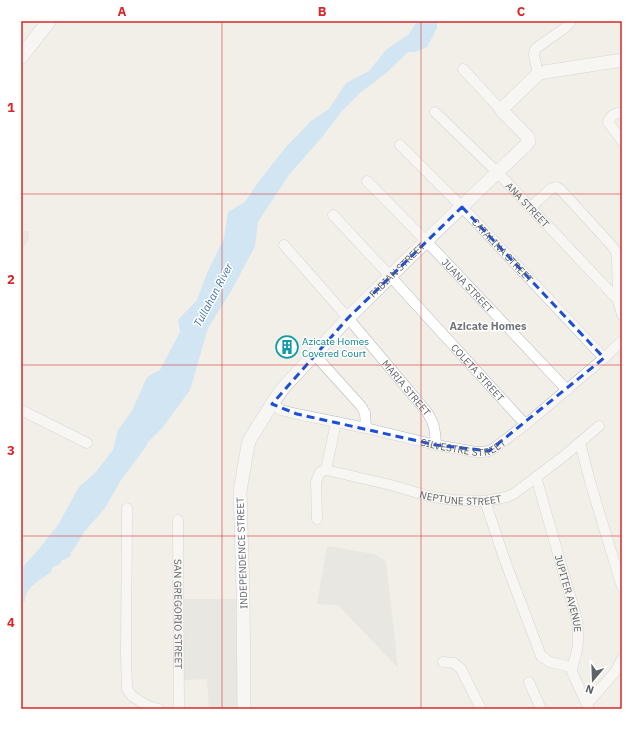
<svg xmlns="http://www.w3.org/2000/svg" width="643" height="730" font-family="'IBM Plex Sans',sans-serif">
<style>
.industrial{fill:#e0deda}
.education{fill:#e1ded6}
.water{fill:#aadaff}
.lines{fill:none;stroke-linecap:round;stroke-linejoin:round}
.minor-casing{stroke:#b5b8bc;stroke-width:11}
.tertiary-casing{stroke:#b5b8bc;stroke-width:14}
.secondary-casing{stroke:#b6babf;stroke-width:15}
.minor{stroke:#fff;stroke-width:10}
.tertiary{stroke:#fff;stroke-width:13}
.secondary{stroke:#fff;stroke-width:14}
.marked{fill:none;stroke:#1d4ed8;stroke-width:3;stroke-dasharray:8 5;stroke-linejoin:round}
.grid{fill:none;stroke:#d62828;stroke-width:1;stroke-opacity:0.55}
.labels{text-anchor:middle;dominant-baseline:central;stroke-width:3;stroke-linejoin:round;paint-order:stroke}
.street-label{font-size:10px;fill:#5f6368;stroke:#fff}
.culture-label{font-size:10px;fill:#0d838f;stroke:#fff;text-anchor:start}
.water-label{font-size:11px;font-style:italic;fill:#4174aa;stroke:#fff}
.neighbourhood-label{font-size:11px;font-weight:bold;fill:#70757a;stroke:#fff}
.neatline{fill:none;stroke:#d62828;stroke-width:1.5}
.grid-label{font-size:13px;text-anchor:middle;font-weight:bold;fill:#d62828}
</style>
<rect width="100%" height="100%" fill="#f1efe8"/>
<!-- industrial -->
<path class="industrial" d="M327 546 374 554 386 561 398 668 338 605 317 604Z
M181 599H236L239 709H209L207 679 183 680Z"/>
<!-- education -->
<path class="education" d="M21 231H29V238L21 252Z"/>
<!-- water -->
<path class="water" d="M417 21H437V28L427 47 415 52H408L385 74 361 92 341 112 323 136 289 175 273 199 258 222 255 246 233 288 208 328 190 390 163 427 148 442 145 448 121 480 105 508 84 532 74 549 71 552V555L66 559 62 560 60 564 52 568 51 572C42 579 24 588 25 601L21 605V569L38 550 58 525 79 487 95 473 113 450 118 430 132 411 147 377 160 370 180 332 178 320 197 300 207 273 224 238 228 212 245 202 259 181 286 147 311 121 329 109 346 83 369 71 386 50 409 34Z"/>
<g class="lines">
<!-- minor casing -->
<g class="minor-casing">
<g id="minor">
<path d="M463 69 501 110"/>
<path d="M538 74 534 55 535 49 566 27 571 21"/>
<path id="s1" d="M435 112 498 173 618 300"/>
<path d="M622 112C615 114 611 114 608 122L622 141"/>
<path id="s2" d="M400 145 462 207 604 358"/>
<path id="s3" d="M367 181 426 241 567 390"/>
<path d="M531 207 552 188 556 187 560 189 613 247 616 252 617 258 618 300 622 315"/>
<path id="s4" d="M333 215 390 276 525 424"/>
<path id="s5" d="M284 245 348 318 427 412C435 424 435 431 436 445"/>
<path d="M314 354 361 406 365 413 366 428"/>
<path id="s6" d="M272 404 281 410 297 414 366 428 436 445 476 452H483L489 451 496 447 531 420 604 358 622 341"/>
<path d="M21 410 87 443"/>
<path d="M580 443 591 485 622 587"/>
<path id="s7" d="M326 470 391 485 428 496 453 500 485 501 507 497 515 493 564 456 599 426"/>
<path d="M326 470 336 422"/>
<path id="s8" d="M536 477 577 620C578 630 579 640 577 650 576 657 572 664 572 672L589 709"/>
<path d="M485 501 504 558 541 656 550 662 572 667"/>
<path d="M127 508 126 656 127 689 132 696 148 706 159 709"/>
<path d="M317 519 316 482 320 472 326 470"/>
<path id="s9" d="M178 520 179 709"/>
<path d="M443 662 454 663 461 669 481 709"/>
<path d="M529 682 541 709"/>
<path d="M587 704 615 672 622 659"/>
</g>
</g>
<!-- tertiary casing -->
<g class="tertiary-casing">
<g id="tertiary">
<path id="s10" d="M244 709 243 593 240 491 248 445 250 439 272 404 283 388 348 318 426 241 526 145 529 141 527 136 501 110 538 74 545 72 622 60"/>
</g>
</g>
<!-- secondary casing -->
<g class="secondary-casing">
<path id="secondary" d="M21 57 49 21"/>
</g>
<!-- minor -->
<use href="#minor" class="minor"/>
<!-- tertiary -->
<use href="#tertiary" class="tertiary"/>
<!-- secondary -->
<use href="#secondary" class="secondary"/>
</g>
<!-- marked area -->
<path d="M0 0H643V730H0ZM462 207 604 358 489 451 436 445 297 414 272 404 348 318Z" fill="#f1efe8" fill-opacity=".55" fill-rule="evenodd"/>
<path class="marked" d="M462 207 604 358 489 451 436 445 297 414 272 404 348 318Z"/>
<!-- grid -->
<path class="grid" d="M222 21V709M421 21V709M21 194H622M21 365H622M21 536H622"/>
<!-- icons -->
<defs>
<g id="building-ring" transform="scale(1.15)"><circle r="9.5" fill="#fff" stroke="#0f9aa8" stroke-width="1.5"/><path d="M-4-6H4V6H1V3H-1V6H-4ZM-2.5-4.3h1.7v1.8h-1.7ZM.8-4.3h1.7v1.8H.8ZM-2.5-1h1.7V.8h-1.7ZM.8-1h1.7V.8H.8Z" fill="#0f9aa8"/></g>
</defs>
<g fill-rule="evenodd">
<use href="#building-ring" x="287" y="347"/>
</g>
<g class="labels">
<!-- street labels -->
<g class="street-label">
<text stroke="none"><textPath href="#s1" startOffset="131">ANA STREET</textPath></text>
<text stroke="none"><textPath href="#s2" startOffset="147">CATALINA STREET</textPath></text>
<text stroke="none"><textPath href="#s10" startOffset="496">FABIAN STREET</textPath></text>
<text stroke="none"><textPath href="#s3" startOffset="145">JUANA STREET</textPath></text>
<text stroke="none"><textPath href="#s4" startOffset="214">COLETA STREET</textPath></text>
<text stroke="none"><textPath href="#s5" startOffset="188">MARIA STREET</textPath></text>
<text stroke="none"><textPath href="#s6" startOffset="198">SILVESTRE STREET</textPath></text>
<text stroke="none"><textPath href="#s7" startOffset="138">NEPTUNE STREET</textPath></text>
<text transform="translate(242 553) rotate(-92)">INDEPENDENCE STREET</text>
<text stroke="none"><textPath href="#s8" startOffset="121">JUPITER AVENUE</textPath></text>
<text stroke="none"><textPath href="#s9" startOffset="94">SAN GREGORIO STREET</textPath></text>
</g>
<!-- culture labels -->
<g class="culture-label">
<text x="302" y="341">Azicate Homes<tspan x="302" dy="12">Covered Court</tspan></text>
</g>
<!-- water labels -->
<g class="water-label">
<text transform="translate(213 295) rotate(-62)">Tullahan River</text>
</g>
<!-- neighbourhood labels -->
<g class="neighbourhood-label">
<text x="488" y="326">Azicate Homes</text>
</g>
</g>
<!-- border -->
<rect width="643" height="730" fill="none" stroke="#ffffff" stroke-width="44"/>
<!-- north arrow -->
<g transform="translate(593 680) rotate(199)" stroke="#ffffff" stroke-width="3" paint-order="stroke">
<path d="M0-3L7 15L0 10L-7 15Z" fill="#5f6368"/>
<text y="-6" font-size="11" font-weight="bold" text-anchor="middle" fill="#5f6368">N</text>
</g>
<rect x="22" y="22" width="599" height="686" class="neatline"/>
<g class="grid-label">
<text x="122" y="16">A</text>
<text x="322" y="16">B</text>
<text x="521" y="16">C</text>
<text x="11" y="112">1</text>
<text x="11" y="284">2</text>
<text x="11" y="455">3</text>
<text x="11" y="627">4</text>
</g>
</svg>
